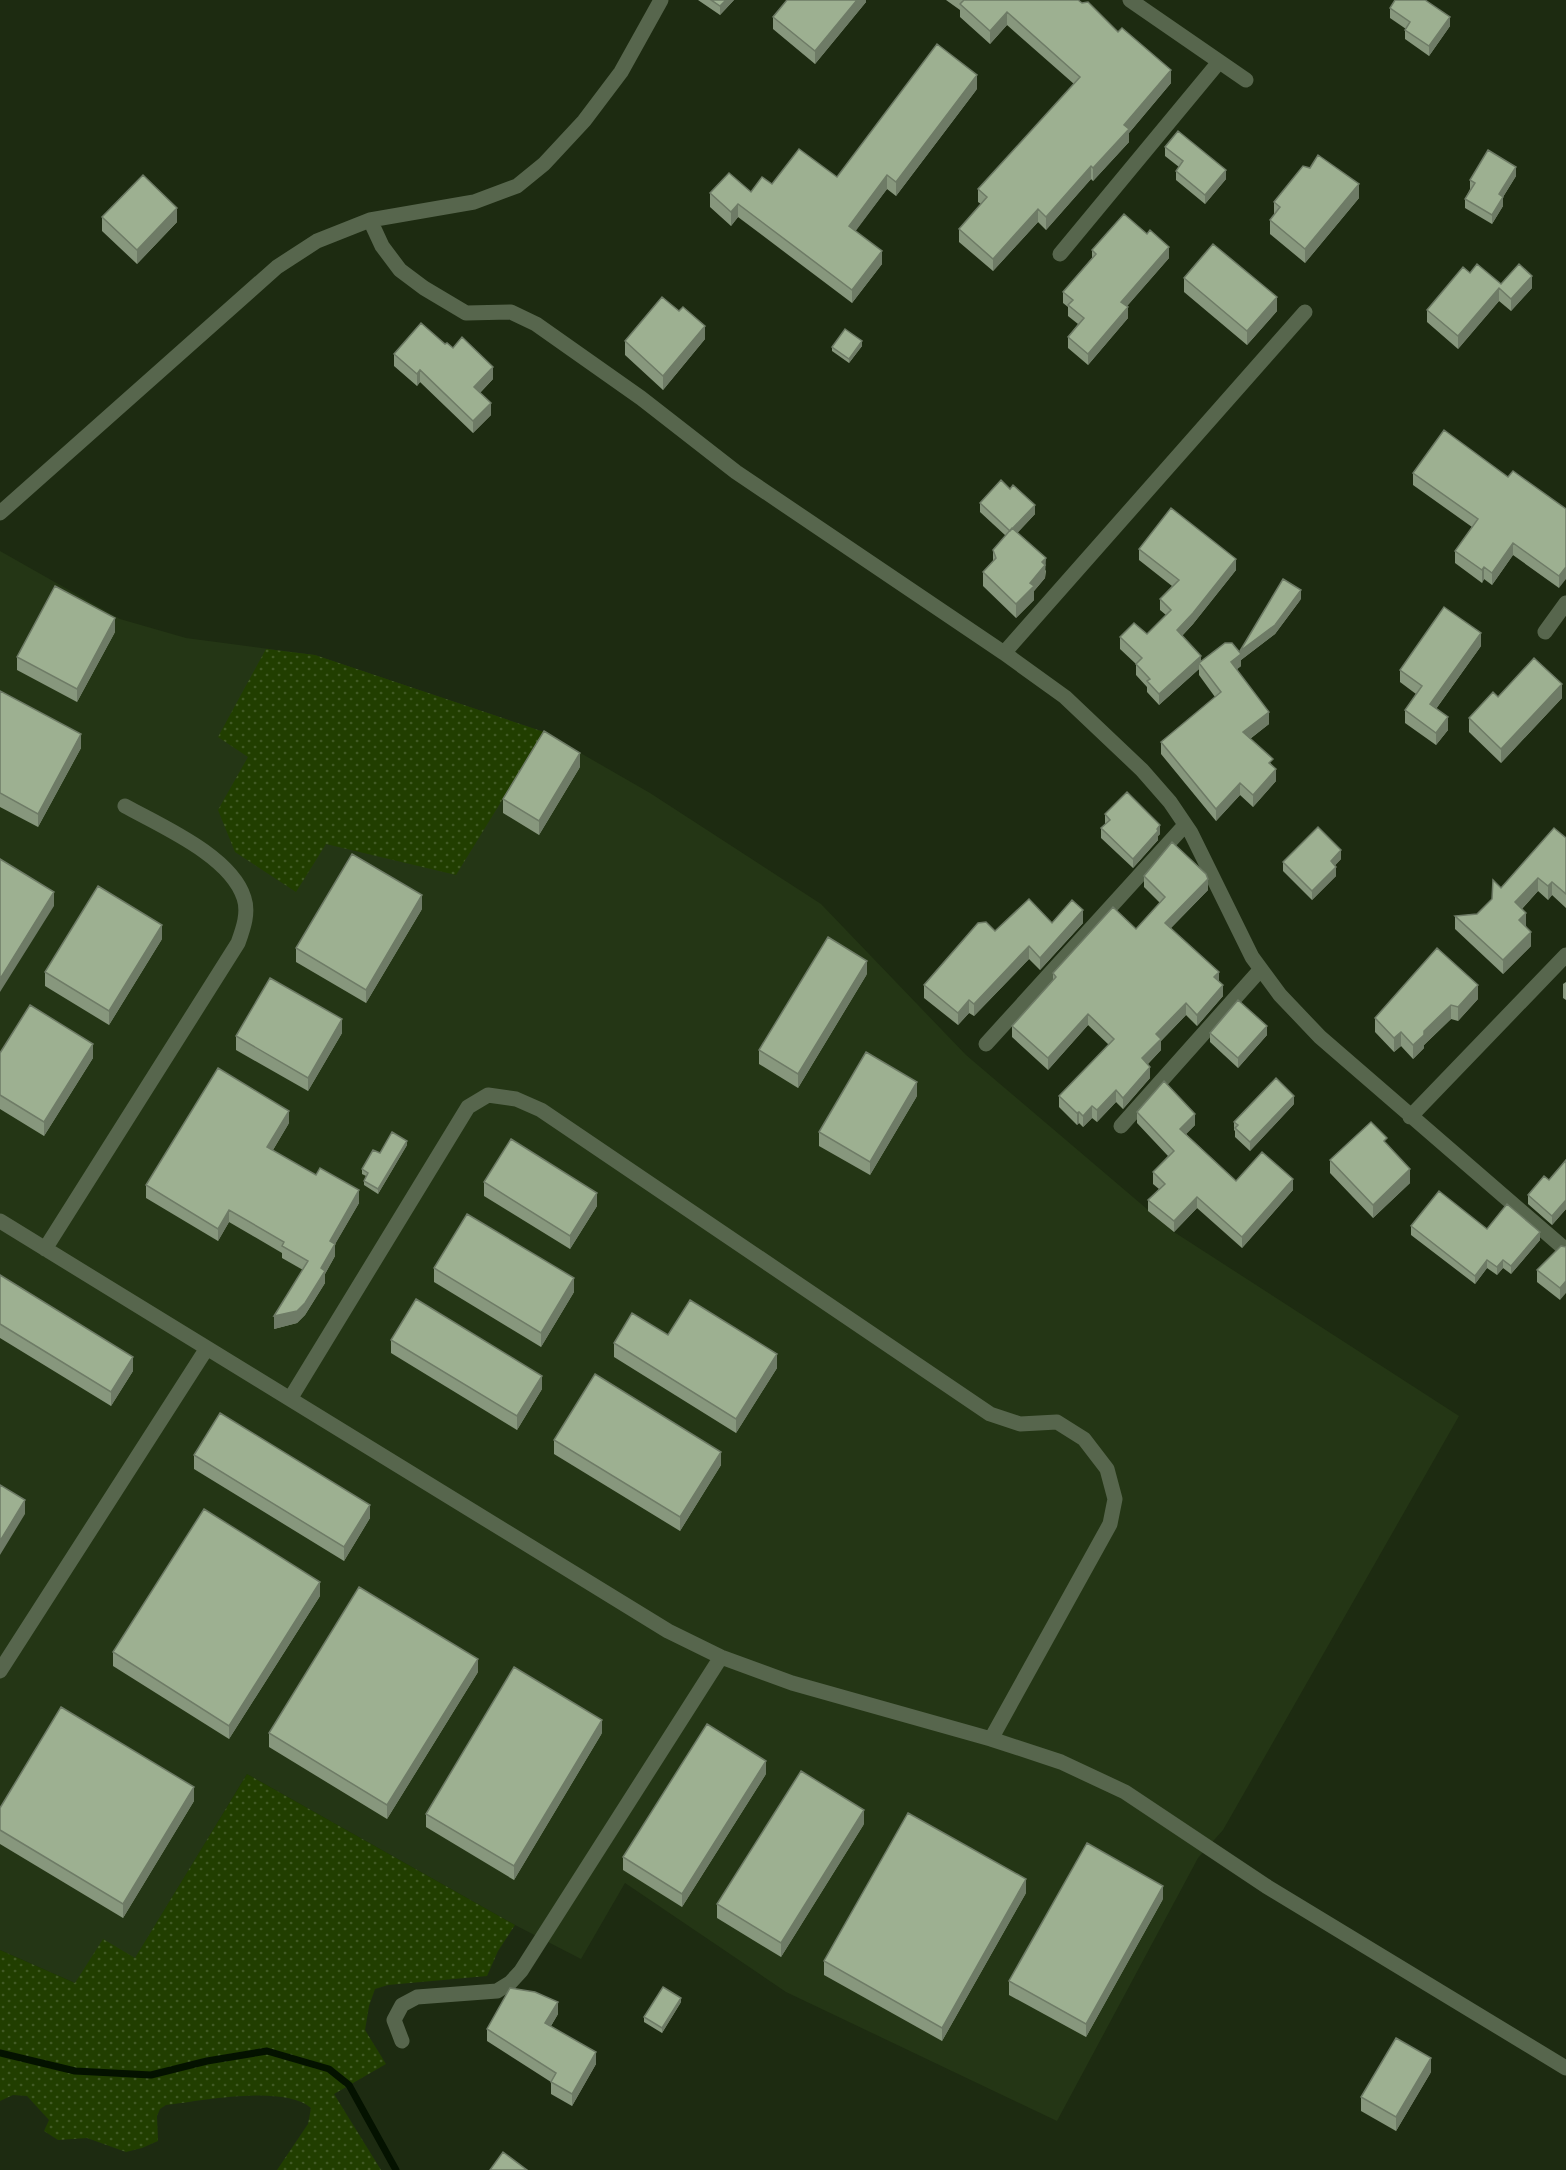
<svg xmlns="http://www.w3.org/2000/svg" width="1566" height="2170" font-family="Ubuntu,sans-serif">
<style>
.built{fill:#243615}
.grass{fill:url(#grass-dots)}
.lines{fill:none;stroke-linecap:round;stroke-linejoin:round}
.stream{stroke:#041200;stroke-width:7}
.minor{stroke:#57664d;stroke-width:15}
.wall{fill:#87977d}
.shaded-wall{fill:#6e7b66}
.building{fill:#9db091;stroke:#6e7b66;stroke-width:1.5}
</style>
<defs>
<pattern id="grass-dots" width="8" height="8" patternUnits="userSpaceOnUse" patternTransform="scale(1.5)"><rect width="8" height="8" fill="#213e00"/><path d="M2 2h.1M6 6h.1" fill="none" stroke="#415a25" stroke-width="1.8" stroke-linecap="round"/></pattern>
</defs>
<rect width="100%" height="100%" fill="#1d2b11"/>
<!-- built -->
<path class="built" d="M0 551 120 619 186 638 315 655 544 732 650 793 821 904 966 1055 1174 1232 1459 1416 1223 1830 1198 1858 1057 2121 786 1992 625 1883 581 1959 515 1925 247 1774 135 1959 75 1983 0 1950Z"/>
<!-- grass -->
<path class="grass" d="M266 649 315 655 544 732 456 875 326 844 296 892 235 852 218 810 248 757 218 737Z
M247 1774 515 1925 498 1951 487 1976 388 1985 375 1989 369 2006 365 2030 386 2064 334 2094 381 2170H277L308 2124 311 2108C284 2084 200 2101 166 2105L160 2109 157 2116 158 2141 142 2148 126 2152 87 2138 58 2140 44 2131 49 2120 27 2096 13 2095 0 2101V1950L75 1983 103 1939 135 1958Z"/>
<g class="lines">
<!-- stream -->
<path class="stream" d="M0 2053 75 2071 151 2075 207 2061 267 2051 329 2069 349 2085 396 2170"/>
<!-- minor -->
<path class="minor" d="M1130 0 1246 80
M370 220 382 246 400 270 424 288 466 313 511 312 536 324 641 398 736 472 1004 653 1065 697 1142 770 1170 802 1191 833 1252 957 1280 995 1320 1037 1566 1250
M1060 254 1219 62
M0 513 277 267 317 241 370 220 474 202 517 186 544 164 584 121 621 72 661 0
M1545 632 1566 603
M1004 653 1305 312
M986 1044 1185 825
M1410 1117 1566 955
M1121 1126 1261 969
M0 1221 668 1631 721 1657 792 1683 991 1739 1110 1524 1115 1499 1107 1469 1084 1439 1057 1422 1020 1424 990 1414 541 1110 516 1099 488 1095 468 1107 290 1399
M45 1249 238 943C243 929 249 913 244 898 231 856 161 826 125 806
M0 1671 207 1348
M991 1739 1061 1762 1125 1792 1266 1886 1566 2068
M402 2041 394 2020 402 2005 417 1997 497 1991 510 1983 521 1971 721 1657"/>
</g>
<!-- wall -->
<path class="wall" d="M698 0H734L720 15Z
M866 0V2L815 64 773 29V17Z
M946 0H1078L1118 32 1171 83 1129 133V142L1093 181 1091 179 1046 230 1038 222 993 271 959 242V229L981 204 978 202V189L1074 84 1007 25 990 44 960 17V10Z
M1390 8 1450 26 1429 56 1405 39V30L1406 29 1390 18Z
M977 89 896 196 887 189 855 231 882 264 852 303 738 217 731 226 710 207V193L751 192 772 184 837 177Z
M1165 147 1226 179 1205 204 1176 180V171L1179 167 1165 156Z
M1516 176 1503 197V206L1492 224 1465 208V199L1470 189V180Z
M1359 198 1305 263 1270 234V220L1274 215V202Z
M102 217 177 222 137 264 102 231Z
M1092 250 1169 258 1127 306 1128 318 1088 365 1068 348V337L1078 324 1068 316V307L1063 303V292L1092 258Z
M1470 273 1501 284 1532 288 1511 311 1499 301 1458 349 1427 322V310Z
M1184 278 1277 311 1247 345 1184 292Z
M705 339 663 390 625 355V341Z
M445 344 453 348 493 379 480 393 491 415 473 433 420 382 417 386 394 366V354Z
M862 346 849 363 832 351V347Z
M1413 473 1508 477 1566 509 1559 588 1513 555 1492 585 1484 579 1482 583 1455 563V551L1472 527 1413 485Z
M980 503 1035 514 1017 533 1046 571 1045 578 1034 591V600L1016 618 983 586V572L993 561V550L1006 536 980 512Z
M1139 549 1236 570 1193 624 1182 636 1201 662 1240 653 1301 599 1275 634 1241 660V666L1237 669 1269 724 1250 739 1273 766 1276 781 1253 807 1240 795 1216 821 1161 754V742L1215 697 1199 675V669L1159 705 1147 692V687L1136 675V664L1120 649V637L1147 634 1166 615 1160 610V599L1172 586 1139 560Z
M115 632 77 702 17 670V657Z
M1481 646 1436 709 1448 730 1436 745 1405 723V710L1416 694 1400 682V670Z
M0 691 81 748 38 827 0 807Z
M1498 697 1562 698 1501 763 1469 732V718Z
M580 767 539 835 503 813V799Z
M1105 814 1160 834 1158 836V840L1133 868 1101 838V828L1106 824 1105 823Z
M1566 838V908L1552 895 1548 900 1538 891 1522 909 1531 946 1503 974 1455 929V916L1477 914 1492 899 1501 888Z
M1341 859 1335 865 1336 876 1312 900 1283 871V862Z
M1144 876 1208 890 1171 928 1219 981 1223 996 1197 1026 1186 1015 1161 1041V1050L1148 1064 1150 1078 1123 1109 1116 1102 1097 1122 1092 1118 1083 1127 1079 1123 1077 1125 1059 1107V1096L1109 1045 1088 1025 1048 1070 1012 1037V1026L1053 980V973L1136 929 1160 903 1144 887Z
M422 909 366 1003 296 962V948Z
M1052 923H1083L1040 970 1029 959 974 1016 969 1013 958 1025 924 998V985L995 931Z
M162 939 109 1025 45 986V972Z
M867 974 798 1088 759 1064V1050Z
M1566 982V1000L1563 998V984Z
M1478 999 1458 1021 1451 1019 1424 1045V1048L1413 1059 1401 1046 1394 1052 1375 1032V1018Z
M342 1033 308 1091 236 1050V1036Z
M1210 1033 1267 1035 1238 1068 1210 1042Z
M0 1053 93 1058 44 1136 0 1109Z
M917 1096 870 1175 819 1146V1132Z
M1294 1104 1250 1151 1235 1137V1131L1234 1130V1122Z
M1137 1112 1195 1125 1186 1134 1236 1181 1293 1190 1242 1248 1197 1208 1174 1232 1148 1211V1200L1159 1189 1153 1184V1172L1168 1156 1137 1123Z
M289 1123 273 1150 359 1203 335 1244V1256L325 1274V1283L305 1315 297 1323 274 1329 303 1270 282 1258V1253L229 1222 218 1241 146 1198V1185Z
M1387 1144 1410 1183 1373 1218 1330 1173V1160Z
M407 1145 378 1194 364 1185V1181L366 1176 362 1174V1169L380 1153Z
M1566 1160V1209L1552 1225 1528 1204V1195L1549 1180Z
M484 1182 597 1206 570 1249 484 1196Z
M1411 1226 1487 1229 1540 1240 1511 1274 1503 1268 1497 1275 1487 1268 1475 1284 1411 1235Z
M1566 1247 1560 1300 1537 1282V1270Z
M434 1268 574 1292 541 1347 434 1282Z
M0 1275 133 1371 111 1406 0 1338Z
M668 1335 777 1368 736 1433 614 1357V1343Z
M391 1340 542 1389 517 1430 391 1353Z
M554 1440 721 1465 680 1531 554 1454Z
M194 1455 370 1518 344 1561 194 1469Z
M320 1596 229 1739 113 1666V1652Z
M478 1672 387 1819 269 1747V1733Z
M602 1733 514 1880 426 1827V1814Z
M766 1774 682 1907 623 1870V1857Z
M194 1801 123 1918 0 1844V1808Z
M864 1824 781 1957 717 1918V1904Z
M1026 1893 942 2041 824 1975V1961Z
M1163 1899 1086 2037 1009 1995V1981Z
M681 2002 662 2033 644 2022V2017Z
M558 2014 551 2026 596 2064 572 2106 551 2094V2082L487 2041V2029Z
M1431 2072 1396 2131 1361 2111V2097Z"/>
<!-- shaded-wall -->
<path class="shaded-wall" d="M726 0H734L720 15V6Z
M857 0H866V2L815 64V51Z
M1007 12V25L990 44V31Z
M1450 17V26L1429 56V46Z
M1171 70V83L1129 133V142L1093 181V168L1124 125Z
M977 75V89L896 196V182Z
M1091 166V179L1046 230V217Z
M1516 167V176L1503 197V206L1492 224V215L1499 194Z
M1226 170V179L1205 204V195Z
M887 175V189L849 240V226Z
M1359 184V198L1305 263V249Z
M738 204V217L731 226V212Z
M177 208V222L137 264V250Z
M1038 209V222L993 271V259Z
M1169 247V258L1121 313V302Z
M882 251V264L852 303V290Z
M1532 276V288L1511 311V299Z
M1499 288V301L1458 349V336Z
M1277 297V311L1247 345V331Z
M1128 307V318L1088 365V354Z
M705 326V339L663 390V376Z
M862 341V346L849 363V359Z
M493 367V379L474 399V387Z
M420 370V382L417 386V374Z
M491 403V415L473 433V421Z
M1035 505V514L1010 541V531Z
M1513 543V555L1492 585V573Z
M1046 558 1045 578 1034 591V600L1016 618V604L1042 562Z
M1236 559V570L1193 624 1177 641V630Z
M1484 567V579L1482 583V570Z
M1566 567V579L1559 588V576Z
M1301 590V599L1275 634 1241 660V666L1231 674V662L1240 655V651Z
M115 618V632L77 702V689Z
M1481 633V646L1430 717V704Z
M1201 656V665L1199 663V669L1159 705V694Z
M1562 684V698L1501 763V749Z
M1269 712V724L1243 744V732Z
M1448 717V730L1436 745V733Z
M81 734V748L38 827V814Z
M580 753V767L539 835V821Z
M1276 769V781L1253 807V795Z
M1240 783V795L1216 821V809Z
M1160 825V834L1158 836V840L1133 868V859Z
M1341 850V859L1331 870V861Z
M1336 867V876L1312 900V891Z
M1538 878V891L1515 916V902Z
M1208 879V890L1165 934V923Z
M1552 882V895L1548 900V886Z
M54 892V906L0 992V979Z
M422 895V909L366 1003V990Z
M1083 910V923L1040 970V958Z
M1526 913V926L1519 920Z
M162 925V939L109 1025V1011Z
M1531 932V946L1503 974V960Z
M1029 946V959L974 1016V1004Z
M867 961V974L798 1088V1074Z
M1219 972V983L1214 977Z
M1223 985V996L1197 1026V1015Z
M1478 985V999L1458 1021V1007Z
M969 1000V1013L958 1025V1013Z
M1186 1003V1015L1161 1041V1050L1142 1070V1058L1156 1034Z
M1451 1005V1019L1424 1045V1048L1413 1059V1045L1424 1031Z
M1088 1014V1025L1048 1070V1058Z
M342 1019V1033L308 1091V1078Z
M1267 1026V1035L1238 1068V1058Z
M1401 1032V1046L1394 1052V1038Z
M93 1044V1058L44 1136V1122Z
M1150 1067V1078L1123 1109V1098Z
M917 1082V1096L870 1175V1162Z
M1116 1090V1102L1097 1122V1110Z
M1294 1096V1104L1250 1151V1142Z
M1092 1106V1118L1083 1127V1116Z
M289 1111V1123L267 1160V1147Z
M1079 1112V1123L1077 1125V1113Z
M1195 1114V1125L1180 1140V1129Z
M407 1141V1145L378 1194V1189Z
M1410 1169V1183L1373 1218V1205Z
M1293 1179V1190L1242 1248V1237Z
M359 1190V1203L330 1253V1241Z
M597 1193V1206L570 1249V1236Z
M1197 1197V1208L1174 1232V1221Z
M1566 1200V1209L1552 1225V1216Z
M229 1210V1222L218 1241V1229Z
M1540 1232V1240L1511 1274V1266Z
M335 1244V1256L325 1274V1283L305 1315 297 1323 274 1329V1316L321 1268Z
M1487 1260V1268L1475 1284V1276Z
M1503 1260V1268L1497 1275V1267Z
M574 1278V1292L541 1347V1333Z
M1566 1281V1293L1560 1300V1288Z
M777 1354V1368L736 1433V1419Z
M133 1357V1371L111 1406V1392Z
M542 1376V1389L517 1430V1416Z
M721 1452V1465L680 1531V1517Z
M25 1500V1514L0 1555V1541Z
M370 1505V1518L344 1561V1547Z
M320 1582V1596L229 1739V1726Z
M478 1659V1672L387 1819V1805Z
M602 1720V1733L514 1880V1866Z
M766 1761V1774L682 1907V1894Z
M194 1787V1801L123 1918V1904Z
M864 1810V1824L781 1957V1943Z
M1026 1879V1893L942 2041V2028Z
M1163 1886V1899L1086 2037V2024Z
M681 1998V2002L662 2033V2028Z
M558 2002V2014L545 2036V2023Z
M596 2052V2064L572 2106V2094Z
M1431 2058V2072L1396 2131V2117Z"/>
<!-- building -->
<path class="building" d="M711 0H726L720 6Z
M787 0H857L815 51 773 17Z
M964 0H1078L1082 3 1088 2 1118 32 1122 28 1171 70 1124 125 1129 129 1093 168 1091 166 1046 217 1038 209 993 259 959 229 987 197 978 189 1080 77 1007 12 990 31 960 4Z
M1395 0H1425L1450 17 1429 46 1405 30 1410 22 1390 8Z
M937 44 977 75 896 182 887 175 849 226 882 251 852 290 738 204 731 212 710 193 729 173 751 192 762 177 772 184 799 149 837 177Z
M1178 131 1226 170 1205 195 1176 171 1183 161 1165 147Z
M1488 150 1516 167 1499 194 1503 197 1492 215 1465 199 1475 183 1470 180Z
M1318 155 1359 184 1305 249 1270 220 1280 207 1274 202 1303 166 1310 168Z
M143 175 177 208 137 250 102 217Z
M1124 214 1147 234 1150 230 1169 247 1121 302 1128 307 1088 354 1068 337 1084 318 1068 305 1073 300 1063 292 1096 254 1092 250Z
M1213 244 1277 297 1247 331 1184 278Z
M1477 264 1501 284 1519 264 1532 276 1511 299 1499 288 1458 336 1427 310 1463 267 1470 273Z
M662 297 679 311 683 307 705 326 663 376 625 341Z
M421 323 445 344 447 343 453 348 462 337 493 367 474 387 491 403 473 421 420 370 417 374 394 354Z
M845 329 862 341 849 359 832 347Z
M1444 430 1508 477 1513 471 1566 509V567L1559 576 1513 543 1492 573 1484 567 1482 570 1455 551 1478 519 1413 473Z
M1001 480 1010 489 1013 485 1035 505 1010 531 980 503Z
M1171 508 1236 559 1193 613 1177 630 1201 656 1159 694 1147 681 1150 679 1136 664 1142 658 1120 637 1134 623 1147 634 1171 610 1160 599 1179 580 1139 549Z
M1012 528 1046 558 1042 562 1045 565 1030 583 1034 586 1016 604 983 572 996 558 993 550Z
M1283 579 1301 590 1275 625 1240 651Z
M55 586 115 618 77 689 17 657Z
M1444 607 1481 633 1430 704 1448 717 1436 733 1405 710 1422 686 1400 670Z
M1225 643H1232L1241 654 1231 662 1269 712 1243 732 1273 759 1269 763 1276 769 1253 795 1240 783 1216 809 1161 742 1221 692 1199 663Z
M1534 658 1562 684 1501 749 1469 718 1493 692 1498 697Z
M0 691 81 734 38 814 0 793Z
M544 731 580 753 539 821 503 799Z
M1127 792 1160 825 1157 829 1158 831 1133 859 1101 828 1110 820 1105 814Z
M1318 827 1341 850 1331 861 1336 867 1312 891 1283 862Z
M1554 828 1566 838V894L1552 882 1548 886 1538 878 1515 902 1526 913 1519 920 1531 932 1503 960 1455 916 1477 914 1492 899 1493 880 1501 888Z
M1172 842 1206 874 1208 879 1165 923 1219 972 1214 977 1223 985 1197 1015 1186 1003 1156 1034 1161 1039 1142 1058 1150 1067 1123 1098 1116 1090 1097 1110 1092 1106 1083 1116 1079 1112 1077 1113 1059 1096 1114 1039 1088 1014 1048 1058 1012 1026 1056 977 1053 973 1113 907 1136 929 1165 897 1144 876Z
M352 854 422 895 366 990 296 948Z
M0 859 54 892 0 979Z
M98 886 162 925 109 1011 45 972Z
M1029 899 1052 923 1072 900 1083 910 1040 958 1029 946 974 1004 969 1000 958 1013 924 985 978 923 986 922 995 931Z
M828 937 867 961 798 1074 759 1050Z
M1437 948 1478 985 1458 1007 1451 1005 1424 1031V1035L1413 1045 1401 1032 1394 1038 1375 1018Z
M270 978 342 1019 308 1078 236 1036Z
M1238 1000 1267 1026 1238 1058 1210 1033Z
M30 1005 93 1044 44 1122 0 1095V1053Z
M866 1052 917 1082 870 1162 819 1132Z
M218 1068 289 1111 267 1147 316 1175 320 1168 359 1190 330 1241 335 1244 321 1268 325 1271 305 1303 297 1311 274 1316 308 1261 282 1246 284 1242 229 1210 218 1229 146 1185Z
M1276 1078 1294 1096 1250 1142 1235 1128 1238 1125 1234 1122Z
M1164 1081 1195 1114 1180 1129 1236 1181 1262 1152 1293 1179 1242 1237 1197 1197 1174 1221 1148 1200 1165 1184 1153 1172 1174 1151 1137 1112Z
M1371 1122 1387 1138 1384 1141 1410 1169 1373 1205 1330 1160Z
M392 1132 407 1141 378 1189 364 1181 368 1173 362 1169 373 1150 380 1153Z
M511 1139 597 1193 570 1236 484 1182Z
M1566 1160V1200L1552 1216 1528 1195 1544 1176 1549 1180Z
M1439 1191 1487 1229 1507 1204 1540 1232 1511 1266 1503 1260 1497 1267 1487 1260 1475 1276 1411 1226Z
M467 1214 574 1278 541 1333 434 1268Z
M1561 1246 1566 1247V1281L1560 1288 1537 1270Z
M0 1275 133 1357 111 1392 0 1324Z
M416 1299 542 1376 517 1416 391 1340Z
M690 1300 777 1354 736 1419 614 1343 632 1313 668 1335Z
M595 1374 721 1452 680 1517 554 1440Z
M220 1413 370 1505 344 1547 194 1455Z
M0 1485 25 1500 0 1541Z
M204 1509 320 1582 229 1726 113 1652Z
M359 1587 478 1659 387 1805 269 1733Z
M514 1667 602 1720 514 1866 426 1814Z
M61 1707 194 1787 123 1904 0 1830V1808Z
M707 1724 766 1761 682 1894 623 1857Z
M801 1771 864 1810 781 1943 717 1904Z
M908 1813 1026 1879 942 2028 824 1961Z
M1087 1843 1163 1886 1086 2024 1009 1981Z
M663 1987 681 1998 662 2028 644 2017Z
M510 1988 535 1992 558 2002 545 2023 596 2052 572 2094 551 2082 556 2073 487 2029Z
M1396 2038 1431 2058 1396 2117 1361 2097Z
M503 2152 527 2170H490Z"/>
</svg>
